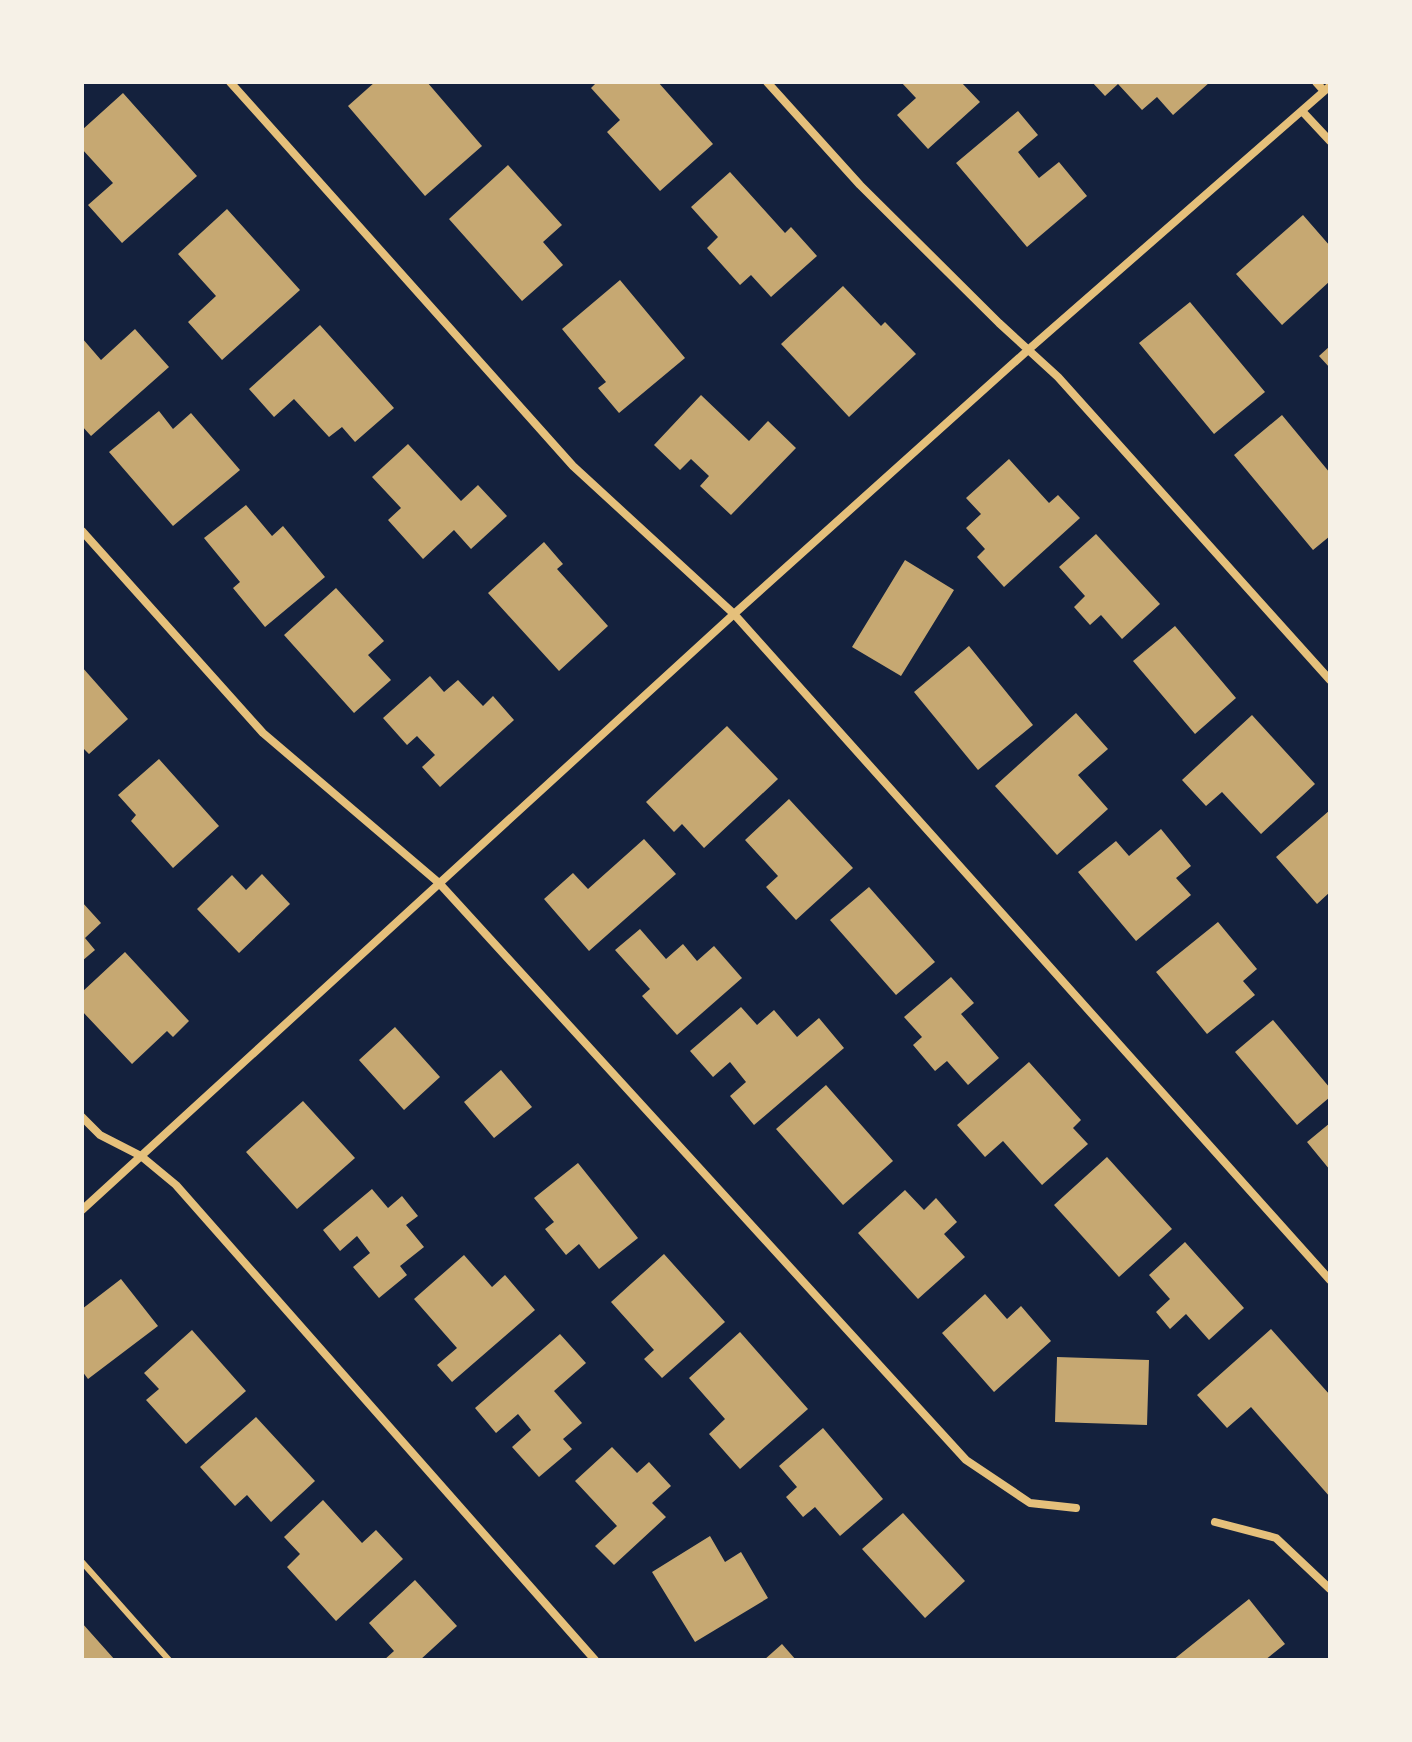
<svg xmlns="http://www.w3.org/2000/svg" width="1412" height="1742" font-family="'Noto Sans',sans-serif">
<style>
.building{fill:#c6a872}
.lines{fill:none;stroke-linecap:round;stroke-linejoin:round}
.service{stroke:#e5c07b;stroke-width:6}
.minor{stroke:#e5c07b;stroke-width:8}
</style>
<rect width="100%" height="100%" fill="#14213d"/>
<!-- building -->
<path class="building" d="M375 82H427L482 146 425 196 348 106Z
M597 82H658L713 144 660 191 607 132 620 120 591 88Z
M901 82H961L980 102 928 149 897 115 916 98Z
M1092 82H1210L1173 115 1157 97 1142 110 1118 84 1105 96Z
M123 93 197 176 122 243 88 205 113 183 82 149V130Z
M1018 111 1038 135 1018 152 1039 178 1059 162 1087 196 1027 247 956 163Z
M508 165 562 225 543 242 563 265 522 301 449 219Z
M730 172 785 233 791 227 817 256 771 297 751 275 740 285 707 248 718 237 691 207Z
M227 209 300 290 222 360 188 322 216 296 178 254Z
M1303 215 1330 246V281L1282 325 1236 274Z
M620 280 685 358 619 413 598 388 606 382 562 329Z
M843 286 881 326 885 322 916 354 849 417 781 344Z
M1190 302 1265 392 1214 434 1139 343Z
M320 325 394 408 355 442 342 427 329 437 294 399 274 417 249 389Z
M135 329 169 367 91 436 82 426V338L101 360Z
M1330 346V368L1319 356Z
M701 395 749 441 768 421 796 448 731 515 700 486 709 476 691 459 680 470 654 445Z
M159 411 173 429 191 413 240 470 173 526 109 452Z
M1282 415 1330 473V536L1313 550 1234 455Z
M408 444 461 501 478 485 507 516 471 549 454 530 423 559 388 520 401 508 372 477Z
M1009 459 1049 503 1058 495 1080 518 1004 587 977 557 985 549 966 528 981 514 966 498Z
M246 505 272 536 283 526 325 577 265 627 233 588 240 582 204 538Z
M1096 534 1160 604 1122 639 1101 615 1090 625 1074 607 1085 596 1059 567Z
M544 542 563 564 557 569 608 626 559 671 488 593Z
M905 560 954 590 901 676 852 647Z
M336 588 384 641 368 655 391 680 354 713 284 635Z
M1175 626 1236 698 1195 734 1133 661Z
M969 646 1033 725 978 770 914 692Z
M82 667 128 719 89 754 82 747Z
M430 676 444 692 458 680 483 706 493 696 514 720 440 787 422 767 435 755 417 736 407 745 383 718Z
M1076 713 1108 749 1078 775 1108 809 1057 855 995 786Z
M1252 715 1315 784 1261 834 1222 792 1206 806 1182 780Z
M727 726 778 779 704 848 682 824 674 832 646 802Z
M159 759 219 826 173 868 131 821 136 815 118 795Z
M789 799 853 868 796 920 766 887 778 876 745 840Z
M1330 810V892L1317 904 1276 857Z
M1161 829 1191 866 1176 878 1191 895 1136 941 1078 872 1116 841 1129 856Z
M644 839 676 874 589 951 544 899 573 873 588 889Z
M262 874 290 904 239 953 197 909 232 875 246 890Z
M869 887 935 962 896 995 830 920Z
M82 902 101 923 85 938 95 950 82 961Z
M1218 922 1257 969 1243 981 1255 995 1207 1034 1156 972Z
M640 929 666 959 683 944 697 961 714 946 742 978 677 1035 642 996 650 989 615 950Z
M125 952 189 1021 173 1037 167 1031 132 1064 82 1011V992Z
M951 977 974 1003 961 1014 999 1058 968 1085 947 1061 935 1071 913 1045 922 1037 904 1017Z
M741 1007 757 1025 774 1010 797 1037 819 1018 844 1048 754 1125 730 1096 746 1082 730 1062 713 1077 690 1051Z
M1273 1020 1330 1088V1097L1297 1125 1235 1052Z
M395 1027 440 1077 404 1110 359 1060Z
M1029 1062 1081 1120 1073 1128 1088 1144 1042 1185 1003 1141 985 1157 957 1125Z
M501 1070 532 1107 494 1138 464 1102Z
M826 1085 893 1161 843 1205 776 1129Z
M303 1101 355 1158 297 1209 246 1152Z
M1330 1123V1170L1307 1142Z
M1107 1157 1172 1229 1119 1277 1054 1205Z
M578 1163 638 1238 599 1269 579 1244 566 1255 545 1229 554 1222 534 1198Z
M372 1189 388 1208 402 1196 418 1216 406 1225 424 1247 400 1266 407 1275 379 1298 353 1267 370 1253 357 1236 340 1251 323 1230Z
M905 1190 924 1210 936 1198 957 1222 944 1234 965 1257 918 1299 858 1233Z
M1185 1242 1244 1308 1209 1340 1186 1314 1170 1329 1156 1312 1170 1299 1149 1275Z
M664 1254 725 1322 662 1378 644 1359 654 1350 611 1302Z
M464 1255 492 1287 505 1275 535 1310 452 1382 437 1365 457 1348 414 1299Z
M121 1279 158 1326 88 1379 82 1371V1309Z
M985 1294 1007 1319 1021 1306 1051 1341 994 1392 942 1333Z
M1271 1329 1330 1395V1497L1251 1407 1227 1428 1197 1395Z
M192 1330 246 1391 186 1444 146 1400 159 1389 144 1373Z
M740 1332 808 1409 740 1469 709 1434 725 1419 689 1378Z
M560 1334 586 1363 554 1391 582 1423 563 1439 572 1449 539 1477 512 1447 531 1430 518 1414 496 1433 475 1408Z
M1057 1357 1149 1360 1147 1425 1055 1422Z
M256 1417 315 1481 271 1522 247 1495 235 1506 200 1467Z
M823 1428 883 1499 840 1536 815 1507 803 1517 786 1497 797 1487 779 1466Z
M612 1447 637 1473 649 1462 671 1486 652 1503 666 1517 614 1565 595 1546 617 1526 575 1481Z
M323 1500 362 1543 376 1530 403 1559 336 1621 287 1567 300 1554 284 1537Z
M903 1513 965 1581 925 1618 862 1549Z
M710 1536 725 1562 741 1552 768 1598 695 1642 652 1572Z
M415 1580 457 1626 420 1660H384L394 1651 369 1623Z
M1249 1599 1285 1644 1265 1660H1173Z
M82 1623 115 1660H82Z
M782 1644 796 1660H764Z"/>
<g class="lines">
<!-- service -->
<path class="service" d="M82 1562 169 1660"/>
<!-- minor -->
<path class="minor" d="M230 82 573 466 734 614 1330 1280
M767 82 860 185 999 323 1058 377 1330 680
M1316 82 1324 91
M1302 111 1330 141
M82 531 263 733 439 883 966 1460 1030 1503 1076 1508
M82 1117 100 1135 141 1156 176 1185 595 1660
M82 1210 734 614 1028 350 1330 86
M1215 1522 1276 1538 1330 1589"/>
</g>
<!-- border -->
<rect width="1412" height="1742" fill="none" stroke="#f6f1e7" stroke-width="168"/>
</svg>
